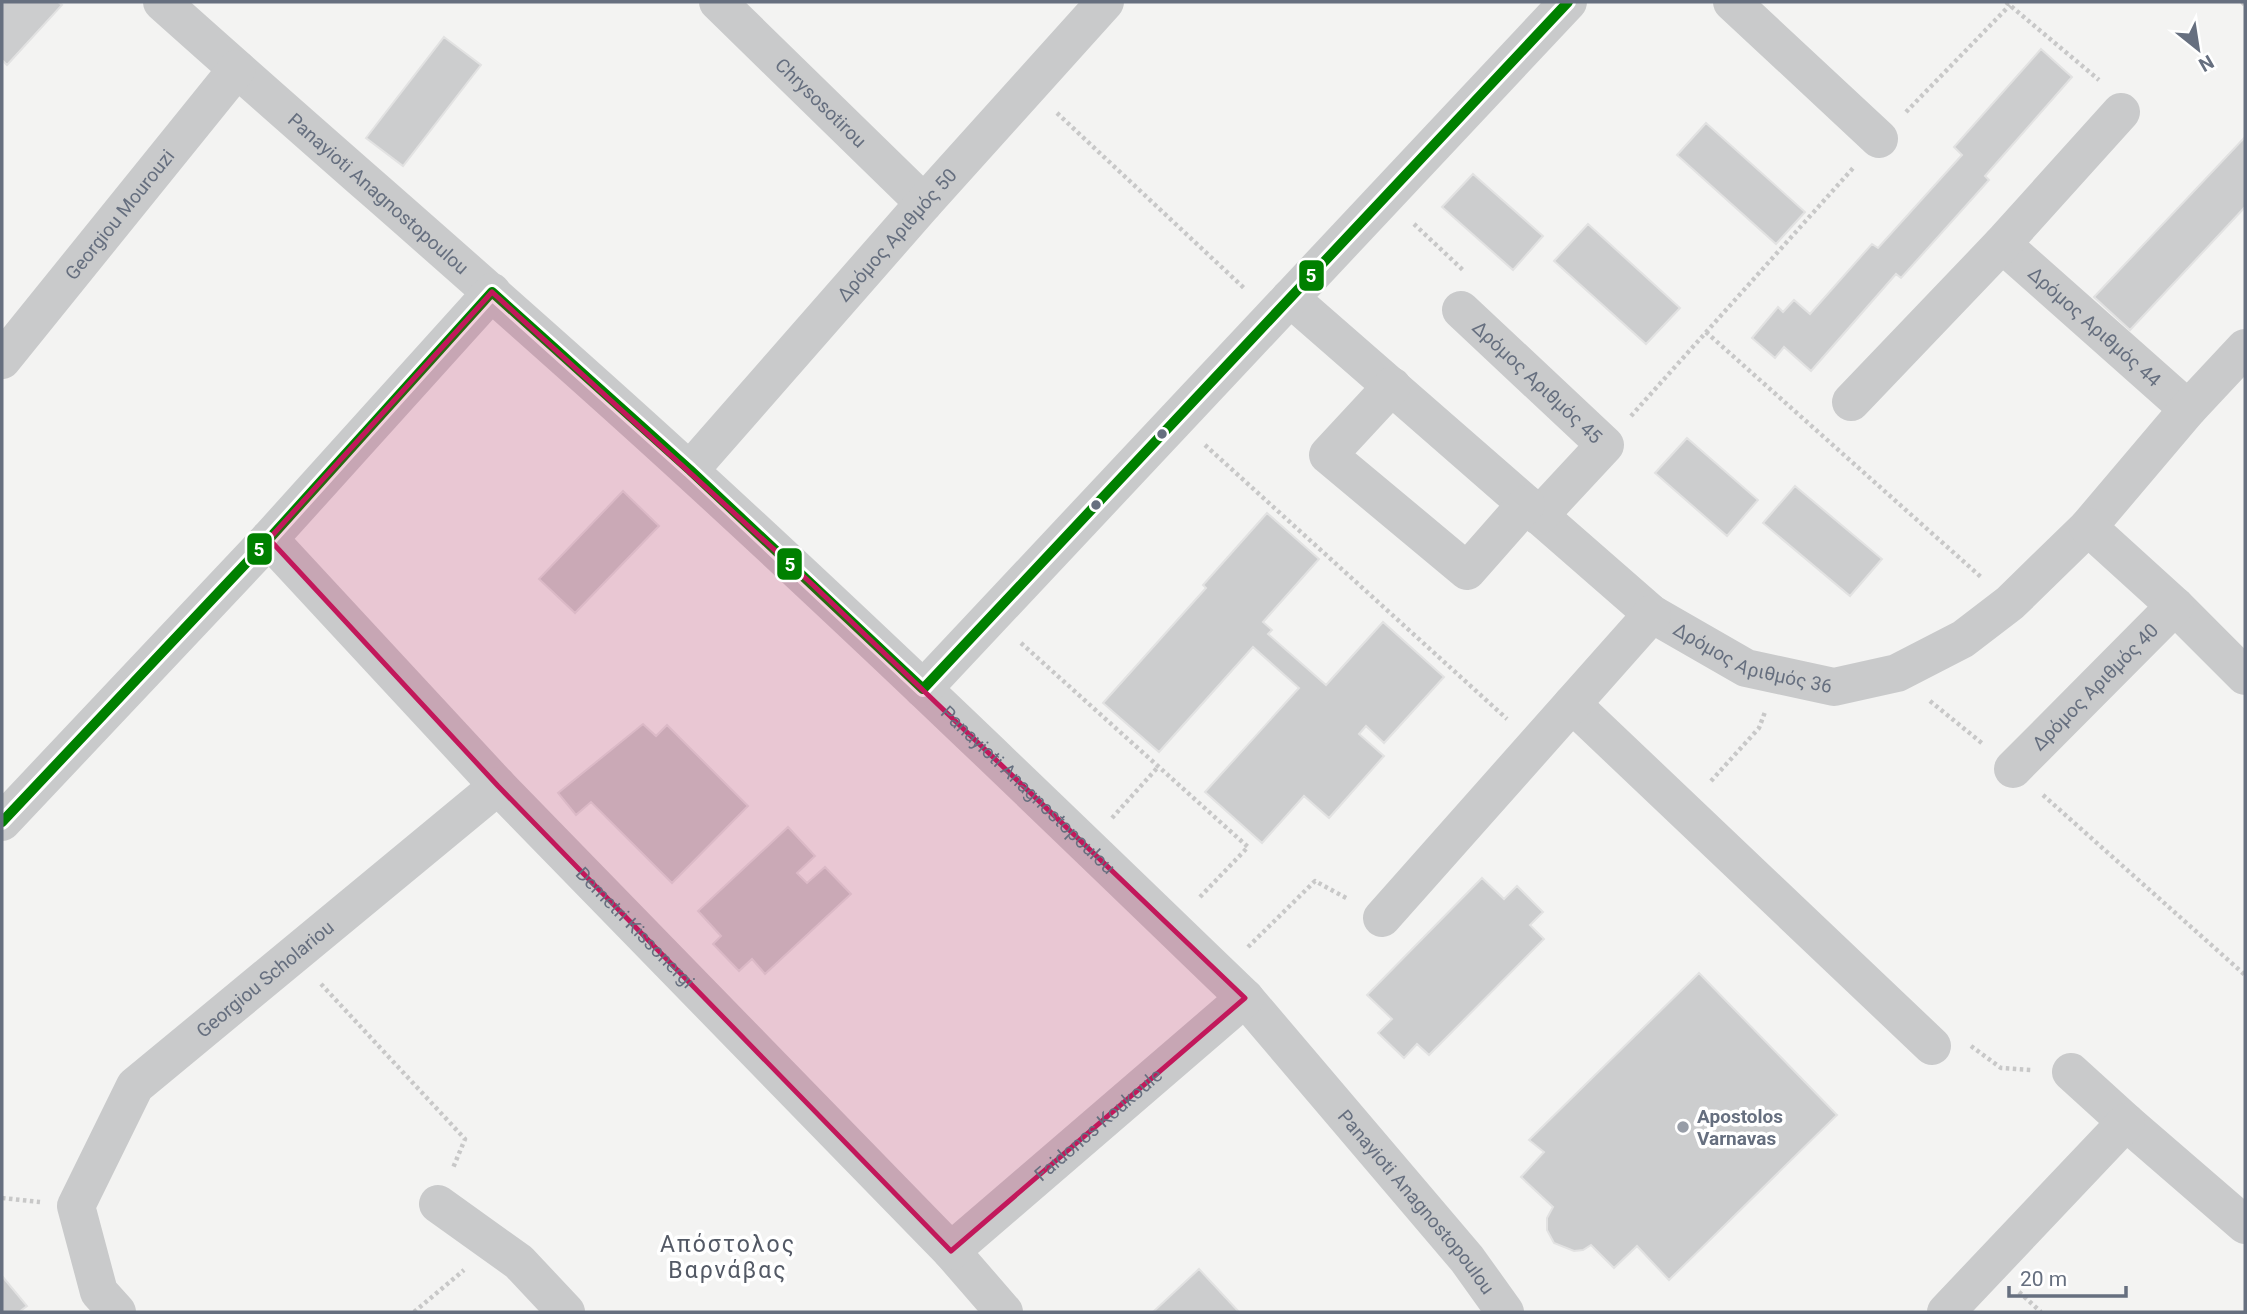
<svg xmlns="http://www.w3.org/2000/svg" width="2247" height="1314" font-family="Roboto,sans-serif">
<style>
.building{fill:#cccdce;stroke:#e2e2e2;stroke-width:2}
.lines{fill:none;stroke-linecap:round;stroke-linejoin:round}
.path{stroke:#c8c8c8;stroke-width:4.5;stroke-dasharray:3.5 3.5;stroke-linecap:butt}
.minor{stroke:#c9cacb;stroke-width:38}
.bus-1-casing{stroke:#fff;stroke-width:16}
.bus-1{stroke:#008000;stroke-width:10}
.marked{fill:#c2185b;fill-opacity:0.2;stroke:#c2185b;stroke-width:5;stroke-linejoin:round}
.bus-dot{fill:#666f7f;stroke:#fff;stroke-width:2.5}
.poi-dot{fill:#979da7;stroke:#fff;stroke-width:2.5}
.labels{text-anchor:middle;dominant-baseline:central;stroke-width:7;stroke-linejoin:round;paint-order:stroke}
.street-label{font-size:19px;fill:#666f7f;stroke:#fff}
.poi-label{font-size:19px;font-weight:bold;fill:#666f7f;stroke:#fff;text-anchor:start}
.quarter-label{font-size:23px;letter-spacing:2px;fill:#535965;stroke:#fff}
.line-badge{stroke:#fff;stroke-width:2.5}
.badge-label{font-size:19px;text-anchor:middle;font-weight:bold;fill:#fff}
</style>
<rect width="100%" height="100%" fill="#f3f3f2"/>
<!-- building -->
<path class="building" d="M2 2H58L62 5 7 65 2 60Z
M444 37 481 65 403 166 366 138Z
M2041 49 2072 77 1985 176 1989 180 1901 278 1896 274 1811 371 1784 347 1775 358 1752 338 1778 307 1783 312 1794 300 1810 314 1872 244 1878 248 1962 155 1954 147Z
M1706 123 1805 212 1776 244 1677 155Z
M2245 137V207L2130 330 2094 297Z
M1473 174 1543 236 1513 270 1442 207Z
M1588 224 1680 308 1646 344 1554 261Z
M1687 438 1758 500 1727 536 1655 473Z
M1795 486 1882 559 1850 596 1763 523Z
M623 491 659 526 575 613 539 579Z
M1267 513 1319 559 1263 622 1272 630 1268 634 1326 685 1383 622 1444 677 1384 743 1366 726 1359 734 1384 756 1329 818 1304 796 1262 843 1205 792 1299 688 1253 647 1159 752 1103 703 1206 588 1203 585Z
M643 724 656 736 667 725 748 806 672 883 591 802 576 815 558 793Z
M788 827 815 856 797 873 807 883 825 867 851 894 765 974 752 959 739 971 713 944 721 936 698 911Z
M1482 878 1504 899 1517 886 1543 912 1530 925 1544 939 1429 1055 1417 1044 1404 1058 1378 1033 1392 1019 1367 995Z
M1699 973 1837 1115 1669 1280 1637 1246 1614 1268 1591 1245 1583 1250 1574 1251 1554 1243 1547 1230V1218L1553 1207 1521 1177 1544 1152 1529 1140Z
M1199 1269 1239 1312H1153Z
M2 1276 27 1306 19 1312H2Z"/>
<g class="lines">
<!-- path -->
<path class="path" d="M2006 2 2099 80
M2242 2 2245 5
M1906 112 2010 5
M1057 113 1245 289
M1414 224 1464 271
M1706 332 1981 577
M1631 416 1854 167
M1205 445 1507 719
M1021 643 1248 847 1199 898
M1930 701 1983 744
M1711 781 1759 728 1765 712
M2043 795 2245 975
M1112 818 1158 767
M1248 947 1315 881 1348 899
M321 984 465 1139 453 1168
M1971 1046 2001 1068 2032 1070
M2 1198 40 1202
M2019 1292 2041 1312
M414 1312 464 1270"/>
<!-- minor -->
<g class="minor">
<path id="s1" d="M162 2C337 159 517 312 691 472 870 636 1045 805 1220 974L1245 998 1467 1259 1505 1312"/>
<path id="s2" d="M718 2 924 203"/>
<path d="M1732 2 1879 139"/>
<path id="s3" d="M2002 244 2188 409"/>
<path id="s4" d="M1290 298 1652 614 1746 668 1834 687 1897 673 1963 639 2010 603 2088 527 2188 409 2245 348"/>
<path id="s5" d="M1461 310 1605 445 1539 516"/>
<path id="s6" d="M2 360 237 69"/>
<path d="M1392 386 1328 455 1467 571 1526 504"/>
<path d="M1851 402 2002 244 2121 112"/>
<path id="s7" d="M690 470 924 203 1105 2"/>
<path d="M2088 527 2175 606 2245 676"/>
<path id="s8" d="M269 539 498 786 951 1251 1004 1312"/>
<path d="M923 689 1568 2"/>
<path d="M1572 704 1932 1046"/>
<path id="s9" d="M2013 769 2175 606"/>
<path d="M2 822 269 539 492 292"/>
<path d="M1382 918 1652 614"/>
<path d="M2071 1072 2126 1122 2245 1225"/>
<path d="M438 1204 519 1262 566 1312"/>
<path id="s10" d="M951 1251 1245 998"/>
<path id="s11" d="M117 1312 99 1292 76 1206 135 1086 498 786"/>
<path d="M1946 1312 2126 1122"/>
</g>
<!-- bus-1 casing -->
<g class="bus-1-casing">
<path id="bus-1" d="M2 822 269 539 492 292 690 470 923 689 1568 2"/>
</g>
<!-- bus-1 -->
<use href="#bus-1" class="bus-1"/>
</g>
<!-- marked area -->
<path class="marked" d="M492 292 813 585 1245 998 951 1251 498 786 269 539Z"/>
<!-- markers -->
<g class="bus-dot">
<circle cx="1162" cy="434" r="6"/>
<circle cx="1096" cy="505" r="6"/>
</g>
<circle class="poi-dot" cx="1683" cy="1127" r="7"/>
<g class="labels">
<!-- street labels -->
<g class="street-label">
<text stroke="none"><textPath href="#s2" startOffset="144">Chrysosotirou</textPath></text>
<text stroke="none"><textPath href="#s1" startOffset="289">Panayioti Anagnostopoulou</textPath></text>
<text stroke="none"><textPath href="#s6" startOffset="187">Georgiou Mourouzi</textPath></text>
<text stroke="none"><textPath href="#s7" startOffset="313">Δρόμος Αριθμός 50</textPath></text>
<text stroke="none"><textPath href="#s3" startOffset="124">Δρόμος Αριθμός 44</textPath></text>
<text stroke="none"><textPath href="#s5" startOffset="105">Δρόμος Αριθμός 45</textPath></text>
<text stroke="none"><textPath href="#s4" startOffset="592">Δρόμος Αριθμός 36</textPath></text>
<text stroke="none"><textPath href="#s9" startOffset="116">Δρόμος Αριθμός 40</textPath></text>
<text stroke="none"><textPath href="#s1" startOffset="1171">Panayioti Anagnostopoulou</textPath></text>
<text stroke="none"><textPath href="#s8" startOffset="534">Demetri Kissonergi</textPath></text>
<text stroke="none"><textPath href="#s11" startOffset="418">Georgiou Scholariou</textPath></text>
<text stroke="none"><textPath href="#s10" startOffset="194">Faidonos Koukoule</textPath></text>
<text stroke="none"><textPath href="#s1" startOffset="1738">Panayioti Anagnostopoulou</textPath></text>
</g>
<!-- poi labels -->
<g class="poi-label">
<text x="1697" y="1116">Apostolos<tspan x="1697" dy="22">Varnavas</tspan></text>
</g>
<!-- quarter labels -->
<g class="quarter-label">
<text x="728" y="1244">Απόστολος<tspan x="728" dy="26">Βαρνάβας</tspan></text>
</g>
</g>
<g class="line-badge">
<rect x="1298" y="259" width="27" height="33" rx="7" fill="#008000"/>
<rect x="246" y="532" width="27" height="34" rx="7" fill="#008000"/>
<rect x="776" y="547" width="27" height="34" rx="7" fill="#008000"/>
</g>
<g class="badge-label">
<text x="1311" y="282">5</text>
<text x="259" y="556">5</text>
<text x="790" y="571">5</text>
</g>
<!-- border -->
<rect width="2247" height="1314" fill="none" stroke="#666f7f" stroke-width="7"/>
<!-- north arrow -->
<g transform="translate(2198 49) rotate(150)" stroke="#ffffff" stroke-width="5" paint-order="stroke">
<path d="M0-5L12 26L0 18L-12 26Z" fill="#666f7f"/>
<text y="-10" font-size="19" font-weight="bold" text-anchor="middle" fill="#666f7f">N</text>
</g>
<!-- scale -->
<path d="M2009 1286v10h117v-10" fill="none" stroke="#666f7f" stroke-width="3.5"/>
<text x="2020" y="1286" font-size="21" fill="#666f7f" stroke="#ffffff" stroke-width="5" paint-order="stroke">20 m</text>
</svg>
